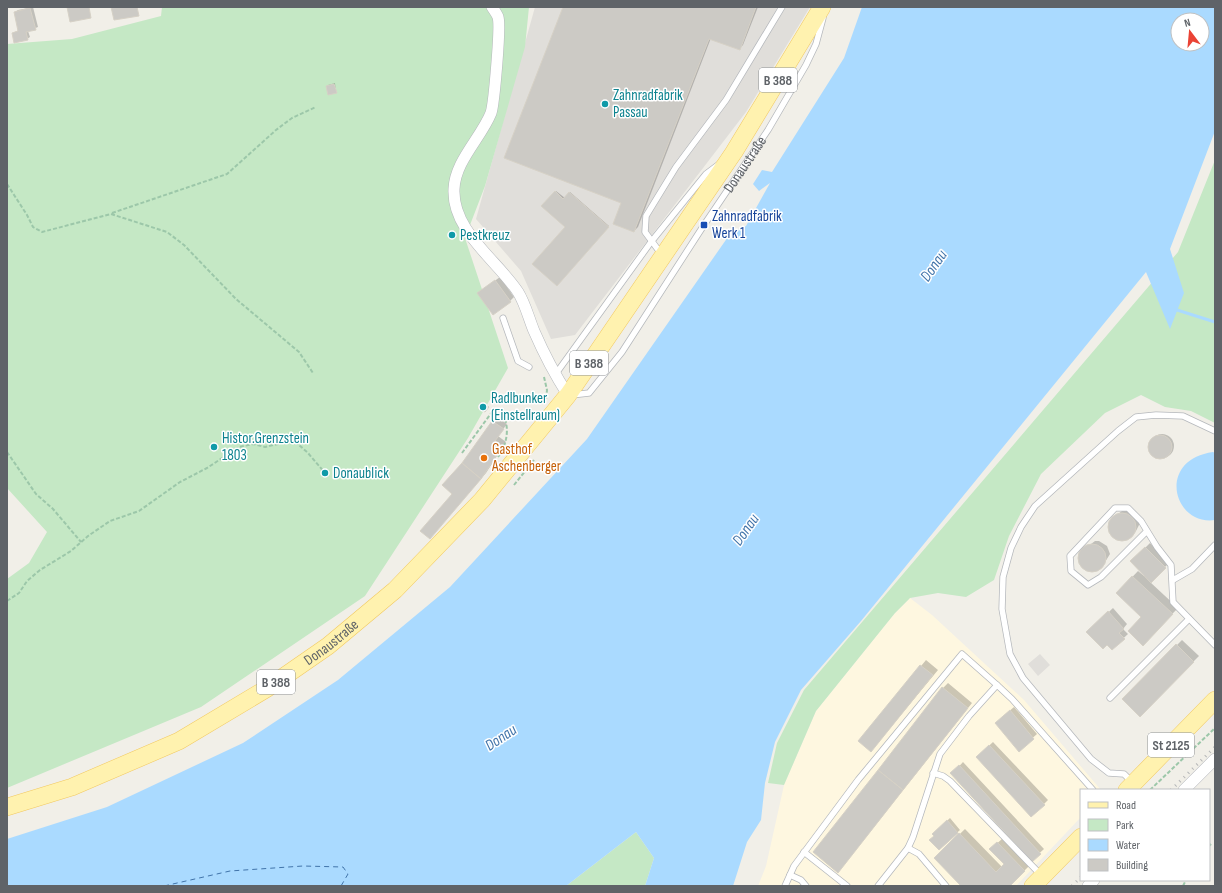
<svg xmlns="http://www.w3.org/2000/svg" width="1222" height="893" font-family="'Sofia Sans Condensed',sans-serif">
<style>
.commercial{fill:#fef7e0}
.industrial{fill:#e0deda}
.green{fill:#c5e8c5}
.water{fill:#aadaff;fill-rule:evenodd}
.shadow{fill:#0003}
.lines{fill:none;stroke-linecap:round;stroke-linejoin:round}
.stream{stroke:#aadaff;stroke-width:3}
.ferry{stroke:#4174aa;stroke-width:1;stroke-dasharray:5 4;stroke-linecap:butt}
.building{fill:#cccac5;stroke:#d6d1c6}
.lane-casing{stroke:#b5b8bc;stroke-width:7}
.street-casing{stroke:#b5b8bc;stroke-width:12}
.primary-casing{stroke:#f2c960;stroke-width:18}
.path{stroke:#9cc7a9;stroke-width:2;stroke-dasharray:4 2;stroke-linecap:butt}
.lane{stroke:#fff;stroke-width:5.5}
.street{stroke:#fff;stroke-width:11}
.primary{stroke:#fff2af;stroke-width:17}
.rail{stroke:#b6b7b8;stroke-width:3;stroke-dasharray:1 5;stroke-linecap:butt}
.culture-dot{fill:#0f9aa8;stroke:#fff;stroke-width:1.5}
.transit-dot{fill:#1a4fb4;stroke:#fff;stroke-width:1.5}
.food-dot{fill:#e8710a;stroke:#fff;stroke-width:1.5}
.labels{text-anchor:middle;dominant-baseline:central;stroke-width:3;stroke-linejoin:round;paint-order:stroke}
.shield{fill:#fff;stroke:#8f9295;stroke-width:1}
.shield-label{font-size:14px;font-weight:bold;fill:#5f6368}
.culture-label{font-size:15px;fill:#0d838f;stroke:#fff;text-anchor:start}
.street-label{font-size:15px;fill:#5f6368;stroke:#fff}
.transit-label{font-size:15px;fill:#164399;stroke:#fff;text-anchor:start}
.food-label{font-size:15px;fill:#c56008;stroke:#fff;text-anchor:start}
.water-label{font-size:16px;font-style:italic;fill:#4174aa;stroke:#fff}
</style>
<rect width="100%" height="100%" fill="#f1efe8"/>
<!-- commercial -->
<path class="commercial" d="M910 598 932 615 1024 700 1101 790H1081V817L1016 886H758L766 866 784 785 816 711 895 613Z"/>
<!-- industrial -->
<path class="industrial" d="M535 7H810L746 112 575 335 551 339 521 271 476 219Z
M1040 654 1050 665 1038 676 1028 664Z"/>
<!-- green -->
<path class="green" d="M162 7H529L525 47 485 186 465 238 508 368 468 438 365 596 201 707 7 788V579L29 563 47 532 7 488V44L72 39 161 16Z
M1215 160V423L1191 411 1165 407 1141 395 1105 413 1041 474 1009 536 994 580 966 597 938 593 910 598 895 613 816 711 784 785 768 783 777 743 804 690 1178 252Z
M636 832 654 858 645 886H566Z"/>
<!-- water -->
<path class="water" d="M862 7H1215V131L1170 249 1184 293 1170 329 1146 272 861 621 801 690 775 742 765 783 761 820 747 842 733 886H645L654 858 636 832 566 886H7V839L107 807 243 743 338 680 450 587 587 439 730 234 746 226 770 183 759 191 753 184 762 170 772 172 844 58ZM1178 20H1202V44H1178Z
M1213 452 1215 453V520C1173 526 1156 460 1213 452Z"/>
<!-- shadow -->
<path class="shadow" d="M33 7 38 27 28 31 30 37 27 39 13 33 19 30 15 12 18 10Z
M564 7H758L743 45 739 49 711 38 638 227 634 231 622 202Z
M335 83 336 92 327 86 328 85Z
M556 191 565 198 570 192 609 226 557 285 566 227 542 206Z
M500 277 514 297 510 301 478 293Z
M497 417 507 424 498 436 506 442 486 473 433 533 454 494 463 463Z
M1150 446a12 12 0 1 1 24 0a12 12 0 1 1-24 0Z
M1125 509H1129L1140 523 1136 531 1124 540 1115 538 1109 531V526L1112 518Z
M1095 541H1099L1107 546 1110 554 1102 567 1098 570 1089 571 1082 566 1079 558 1083 550Z
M1150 543 1169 563 1150 582 1178 608 1143 644V617L1117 593 1138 571 1144 576 1145 575 1132 561Z
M1113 608 1127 624 1123 629 1128 634 1112 649 1107 644 1088 632Z
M1182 640 1199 656 1140 715 1123 699Z
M926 660 938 670 876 745 859 741Z
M948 683 972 703 843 866 943 688Z
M1014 707 1037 734 1019 750 1000 719Z
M993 742 1048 800 1032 816 977 757Z
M963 762 1044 849 1032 860 952 774Z
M950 818 960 830 939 849 933 834Z
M965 829 1002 867 1005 864 991 849 1003 838 1030 865 1009 886H963L935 858Z"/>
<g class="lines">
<!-- stream -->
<path class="stream" d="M1177 310 1215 322"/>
<!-- ferry -->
<path class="ferry" d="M164 886 230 871 303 866 343 867 348 874 341 886"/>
</g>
<!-- building -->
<path class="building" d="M67 7H89L91 18 70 22Z
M111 7H137L139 16 114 20Z
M563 7H756L740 50 709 39 634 232 613 224 621 203 504 158Z
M30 8 36 30 26 32 28 40 14 43 12 33 18 31 14 12Z
M334 84 337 93 328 95 326 86Z
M555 191 563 199 569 192 609 227 557 286 532 264 565 227 541 206Z
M495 280 511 302 493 315 477 293Z
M481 402 489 407 485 412 478 408Z
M492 421 504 429 495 441 503 446 481 479 462 463Z
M1148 447a12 12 0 1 1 24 0a12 12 0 1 1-24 0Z
M462 463 481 479 430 539 420 531 452 494 442 485Z
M1108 527a14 14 0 1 1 28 0a14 14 0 1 1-28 0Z
M1078 558a14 14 0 1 1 28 0a14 14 0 1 1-28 0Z
M1145 547 1166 568 1151 583 1130 561Z
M1132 576 1173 614 1143 646 1128 631 1141 617 1116 593Z
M1108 611 1124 629 1119 633 1125 639 1112 650 1107 645 1103 649 1086 632Z
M1176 644 1194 662 1140 717 1122 699Z
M920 665 933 675 871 752 858 741Z
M942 687 968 708 903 790 878 770Z
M1010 710 1034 739 1019 752 995 723Z
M989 745 1045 805 1031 817 976 757Z
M959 765 1041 854 1032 862 950 773Z
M878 770 903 790 838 873 813 852Z
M947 820 958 833 939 850 929 840 934 836 932 834Z
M959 833 996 872 1004 864 989 849 997 842 1025 871 1010 886H961L934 858Z"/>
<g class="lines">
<!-- lane casing -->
<g class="lane-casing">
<g id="lane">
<path d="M662 255 645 232 646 216 676 167 726 100 782 7"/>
<path d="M503 318 518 361 529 367"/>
<path d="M555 375 651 242 706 174 718 165"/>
<path id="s1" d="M572 395 589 393 622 352 704 225 768 130 806 65 816 44 823 18"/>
<path d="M1147 531 1101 577 1088 585 1071 571 1070 556 1115 508H1128L1141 521 1157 547 1171 565 1173 602 1215 645"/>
<path d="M1173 580 1192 569 1215 545"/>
<path d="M1110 698 1189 619"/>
<path d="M933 773 943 776 950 781 1041 875"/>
<path d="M1132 782 1124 774 1109 773 1091 759 1023 678 1010 654 1002 609 1003 577 1011 548 1021 527 1035 506 1118 431 1136 417 1156 415 1183 416 1215 431"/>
<path d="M908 848 919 854 946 886"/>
<path d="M804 852 847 886"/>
<path d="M790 875 801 880 806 886"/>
<path d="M785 886 794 866 858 780 962 654 997 685"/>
<path d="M878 886 908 848 913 837 940 754 969 716 997 685 1012 699 1093 790"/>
</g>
</g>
<!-- street casing -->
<g class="street-casing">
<path id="street" d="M492 7C494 10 497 14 498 17 501 26 494 104 491 113 481 138 455 161 454 189 452 231 497 260 518 292 525 303 529 319 534 331 544 354 555 375 568 395
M1184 790 1215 759
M1088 886 1094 880"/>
</g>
<!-- primary casing -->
<g class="primary-casing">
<g id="primary">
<path d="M1127 790 1215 700"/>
<path id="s2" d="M7 807 72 787 179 741 266 689 328 646 395 590 482 500 568 395 734 152 822 7"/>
<path d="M1033 886 1081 837"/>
</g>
</g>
<!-- path -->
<path class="path" d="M7 184 27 215 33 227 42 232 111 214 167 232 184 245 236 299 299 352 313 373
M112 213 227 174 276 130 292 118 316 107
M544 377 547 390 546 400
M7 452 36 494 53 509 81 542
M462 453 492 412 504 417C510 430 506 446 498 457
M514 485 534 460
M7 601 19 593 27 581 40 570 71 551 88 536 110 521 139 511 180 482 207 468 239 447 253 444 265 447 282 443 290 437 308 453 325 473
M1150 790 1215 728
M1209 846 1211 844
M1183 886 1186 880"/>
<!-- lane -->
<use href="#lane" class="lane"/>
<!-- street -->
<use href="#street" class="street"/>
<!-- primary -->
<use href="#primary" class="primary"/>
<!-- rail -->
<path class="rail" d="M1171 790 1215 747
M1072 886 1081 877"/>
</g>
<!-- markers -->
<g class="culture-dot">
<circle cx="605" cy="104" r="4"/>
<circle cx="452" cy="235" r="4"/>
<circle cx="483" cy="407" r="4"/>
<circle cx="214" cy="447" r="4"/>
<circle cx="325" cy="473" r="4"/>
</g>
<rect class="transit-dot" x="700" y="221" width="8" height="8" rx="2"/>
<circle class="food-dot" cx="484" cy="458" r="4"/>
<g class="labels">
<!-- shield labels -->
<g class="shield">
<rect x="759" y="68" width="38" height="24" rx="3"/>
<rect x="570" y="351" width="38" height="24" rx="3"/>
<rect x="257" y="670" width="38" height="24" rx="3"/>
<rect x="1148" y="733" width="46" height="24" rx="3"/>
</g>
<g class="shield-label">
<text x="778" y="80">B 388</text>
<text x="589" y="363">B 388</text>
<text x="276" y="682">B 388</text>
<text x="1171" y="745">St 2125</text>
</g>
<!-- culture labels -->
<g class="culture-label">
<text x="613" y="95">Zahnradfabrik<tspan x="613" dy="17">Passau</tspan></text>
<text x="460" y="235">Pestkreuz</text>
<text x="491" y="398">Radlbunker<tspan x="491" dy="17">(Einstellraum)</tspan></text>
<text x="222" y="438">Histor.Grenzstein<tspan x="222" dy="17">1803</tspan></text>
<text x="333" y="473">Donaublick</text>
</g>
<!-- street labels -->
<g class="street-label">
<text stroke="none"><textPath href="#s1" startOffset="294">Donaustraße</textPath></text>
<text stroke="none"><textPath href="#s2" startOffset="366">Donaustraße</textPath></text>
</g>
<!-- transit labels -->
<g class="transit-label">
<text x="712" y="216">Zahnradfabrik<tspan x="712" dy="17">Werk 1</tspan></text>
</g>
<!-- food labels -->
<g class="food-label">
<text x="492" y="449">Gasthof<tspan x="492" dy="17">Aschenberger</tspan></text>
</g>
<!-- water labels -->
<g class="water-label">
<text transform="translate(934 266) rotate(-55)">Donau</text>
<text transform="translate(746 530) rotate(-55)">Donau</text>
<text transform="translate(501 738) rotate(-34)">Donau</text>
</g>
</g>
<!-- border -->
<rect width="1222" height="893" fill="none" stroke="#5f6368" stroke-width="16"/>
<!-- legend -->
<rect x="1080" y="789" width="130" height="92" fill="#ffffff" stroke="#bfc1c3"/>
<rect x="1088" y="802" width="20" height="6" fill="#fff2af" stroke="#bfc1c3"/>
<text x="1116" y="809" font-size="12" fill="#5f6368">Road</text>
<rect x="1088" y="819" width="20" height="12" fill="#c5e8c5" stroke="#bfc1c3"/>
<text x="1116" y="829" font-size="12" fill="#5f6368">Park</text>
<rect x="1088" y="839" width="20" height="12" fill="#aadaff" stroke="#bfc1c3"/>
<text x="1116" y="849" font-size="12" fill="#5f6368">Water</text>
<rect x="1088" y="859" width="20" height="12" fill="#cccac5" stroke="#bfc1c3"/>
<text x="1116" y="869" font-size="12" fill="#5f6368">Building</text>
<!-- north arrow -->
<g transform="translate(1190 32) rotate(344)"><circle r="19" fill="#ffffff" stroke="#bfc1c3"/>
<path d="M0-3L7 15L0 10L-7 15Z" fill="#ea4335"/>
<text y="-6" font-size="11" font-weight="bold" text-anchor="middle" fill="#5f6368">N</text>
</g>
</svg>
